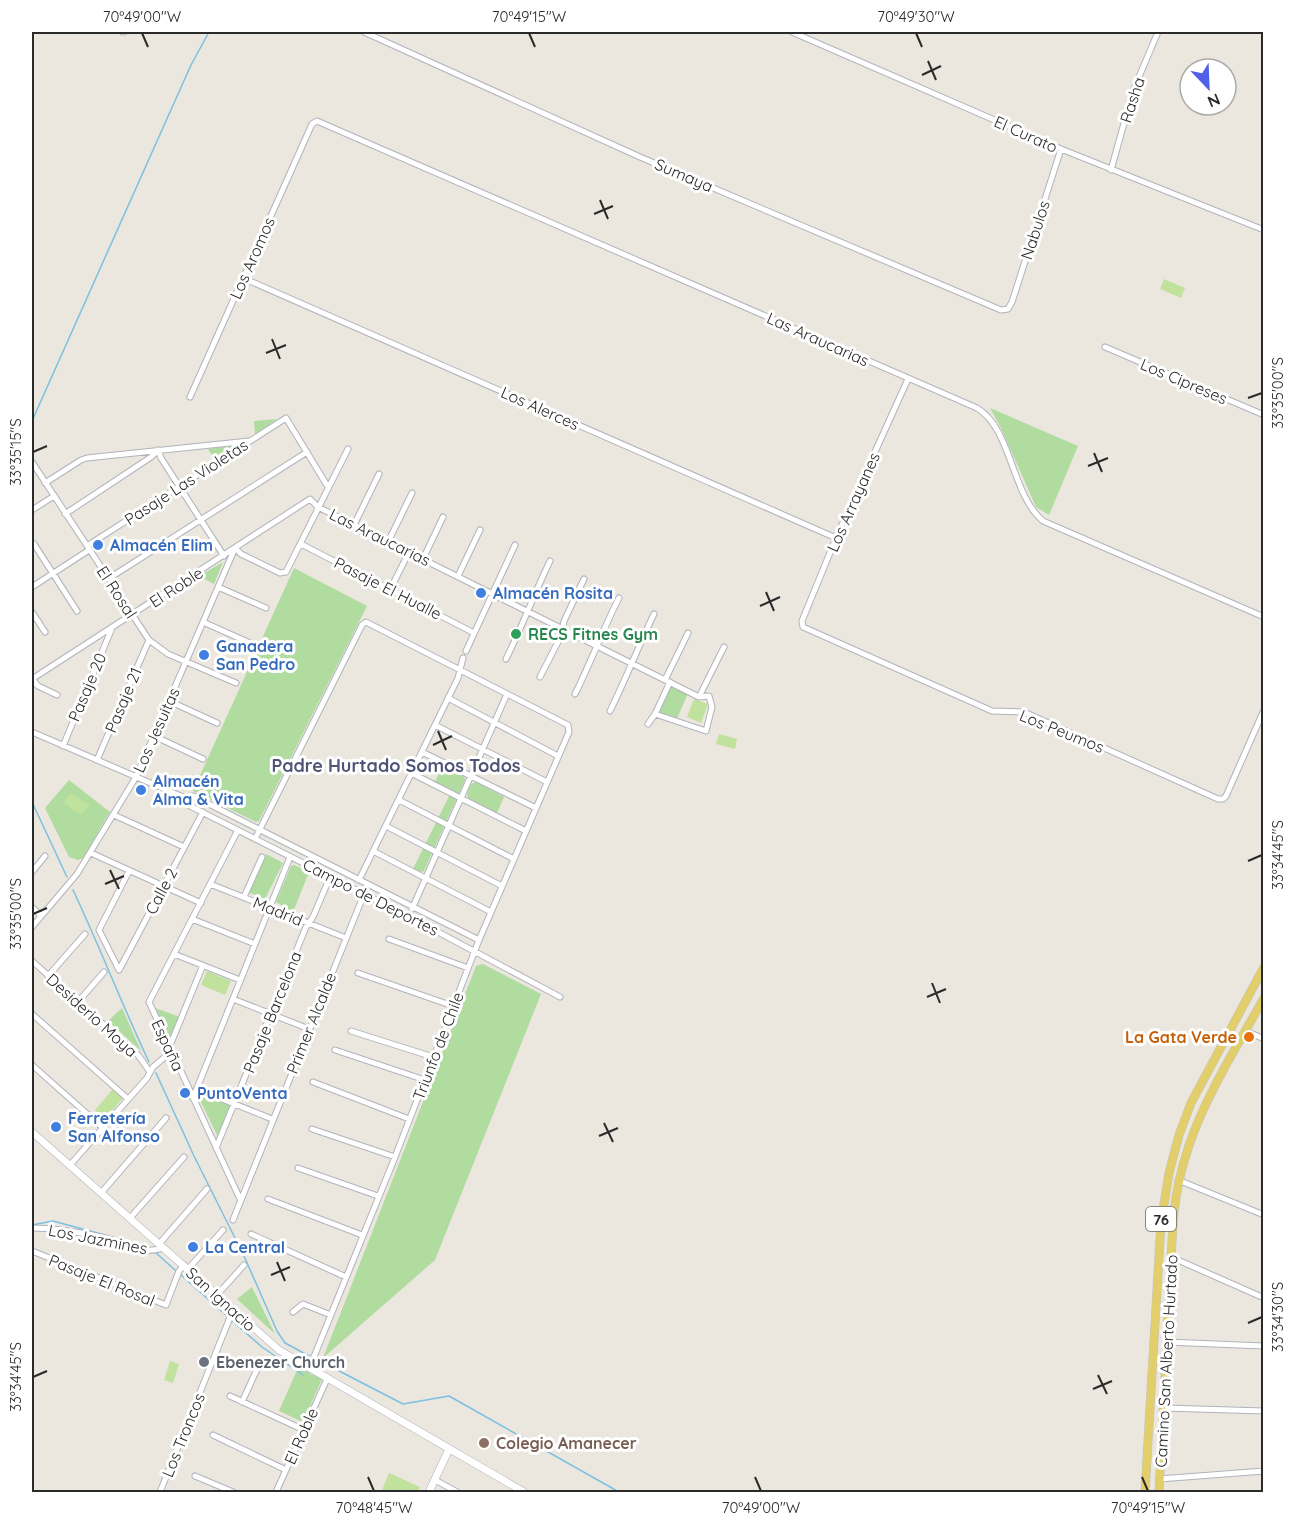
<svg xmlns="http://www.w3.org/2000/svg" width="1295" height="1524" font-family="Quicksand,sans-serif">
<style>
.green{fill:#b0dca0}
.pitch{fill:#c0e29d}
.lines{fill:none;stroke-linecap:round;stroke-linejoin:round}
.stream{stroke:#7cc0e2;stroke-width:1.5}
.minor-casing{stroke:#b1b3bd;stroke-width:7}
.secondary-casing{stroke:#b1b3bd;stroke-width:8}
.primary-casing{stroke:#c3c3c3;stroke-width:9}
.minor{stroke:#fff;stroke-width:5}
.secondary{stroke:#fff;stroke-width:7}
.primary{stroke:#e2cf6c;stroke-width:8}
.ticks{fill:none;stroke:#2a2a2a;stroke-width:2}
.shop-dot{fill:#3f7fe0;stroke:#fff;stroke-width:2}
.leisure-dot{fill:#2e9e5b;stroke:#fff;stroke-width:2}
.food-dot{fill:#e8710a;stroke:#fff;stroke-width:2}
.worship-dot{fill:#6b7280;stroke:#fff;stroke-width:2}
.education-dot{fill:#8d6e63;stroke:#fff;stroke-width:2}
.labels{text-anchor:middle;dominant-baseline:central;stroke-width:6;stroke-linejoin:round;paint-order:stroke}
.shield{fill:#fff;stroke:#6a6a6a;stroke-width:1.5}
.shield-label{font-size:15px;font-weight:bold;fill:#2a2a2a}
.street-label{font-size:16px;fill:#2a2a2a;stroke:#fff}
.shop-label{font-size:16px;font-weight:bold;fill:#366cbe;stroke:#fff;text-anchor:start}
.leisure-label{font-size:16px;font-weight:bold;fill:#27864d;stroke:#fff;text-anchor:start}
.food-label{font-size:16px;font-weight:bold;fill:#c56008;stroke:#fff;text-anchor:end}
.worship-label{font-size:16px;font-weight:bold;fill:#5b616d;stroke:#fff;text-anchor:start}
.education-label{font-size:16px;font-weight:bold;fill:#785e54;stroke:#fff;text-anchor:start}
.neighbourhood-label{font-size:18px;font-weight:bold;fill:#4f5477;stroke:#fff}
.neatline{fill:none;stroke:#2a2a2a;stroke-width:2}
.ticks-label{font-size:15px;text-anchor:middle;fill:#2a2a2a}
</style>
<rect width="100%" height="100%" fill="#ebe6de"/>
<!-- green -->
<path class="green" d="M990 408 1078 446 1049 515 1036 507 1001 428Z
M277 419 255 435 254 421Z
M238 445 215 460 208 449Z
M223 562 214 584 199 576Z
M294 568 367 606 259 821 256 822 193 791Z
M671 686 688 693 676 721 658 713Z
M442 766 464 777 465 780 424 871 421 872 413 869 452 790 435 782Z
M69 780 110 812 83 858 78 860 69 857 45 808Z
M476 782 504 797 497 813 468 798 467 794 471 784Z
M266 854 283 863 265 899 248 892Z
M294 865 309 872 293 912 276 902 291 866Z
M483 964 541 994 435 1260 323 1358 476 966Z
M122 1008 141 1051 108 1021Z
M155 1008 180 1017 171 1041Z
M203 1094 231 1106 218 1137 200 1100Z
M252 1287 275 1334 237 1299Z
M298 1368 322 1379 303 1422 279 1411Z"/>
<!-- pitch -->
<path class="pitch" d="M1164 279 1185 288 1181 298 1160 289Z
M694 699 708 704 701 723 687 717Z
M719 734 737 739 735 749 716 744Z
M71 793 89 805 81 815 64 803Z
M207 971 231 981 225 995 201 985Z
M113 1089 123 1098 105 1119 95 1110Z
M170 1361 179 1364 173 1383 164 1380Z
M389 1473 420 1487 418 1492H388L382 1490Z"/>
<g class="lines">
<!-- stream -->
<path class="stream" d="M32 421 191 65 209 32
M32 802 67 877
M73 890C100 947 122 1005 149 1062
M156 1073 194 1156 244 1256 277 1331 285 1343 311 1357
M32 1225 53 1221 149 1247
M155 1252 176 1271
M180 1274 228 1317
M231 1320 262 1347 303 1375
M316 1359 403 1404 449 1396 619 1492"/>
<!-- minor casing -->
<g class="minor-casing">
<path id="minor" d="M123 32H124
M364 32 640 157 1001 310 1008 309 1012 302 1061 149
M792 32 1061 149 1264 230
M1111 170 1133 91 1158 32
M243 278 836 538
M1105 347 1264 415
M908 379 836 538 802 621 803 627 992 711 1024 712 1218 799H1223L1226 796 1264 710
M190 397 312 124 317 121 977 408C1012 429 1011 494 1043 521L1264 617
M32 462 149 640 168 654 236 683
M45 483 81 460 87 458 249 441
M32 510 54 496
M65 514 151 457 158 450 161 458 224 556
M354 525 379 474
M388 542 412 493
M34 544 77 611
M301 544 474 633
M87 546 286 418 328 487
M423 559 443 517
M458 576 480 530
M108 579 307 452
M32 587 89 550
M218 587 266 608
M390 590 409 552
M32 612 45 632
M203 622 250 643
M466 651 515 545
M506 659C522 627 534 594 550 561
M540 677 561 636 564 621 584 579
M32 679 310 499 318 507 699 697
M32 679 38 686 57 695
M665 680 688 633
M575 694C591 662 603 629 619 598
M699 697 724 647
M448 698 558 756
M169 701 217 723
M610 711C626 679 638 647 654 614
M655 714 706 731 712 707 709 696 699 697
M648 724 655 714 670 682
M435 725 547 782
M32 732 183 797 193 796 479 940
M154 736 203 759
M63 746 112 628
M422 752 536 808
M97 760 149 640
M411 773 526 831
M183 797 188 805 408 916 560 997
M399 800 514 859
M114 815 184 847
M386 826 502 886
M238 830 149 1002 240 1199
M255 839 362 625 366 622 568 725 569 732 479 940 395 1157 309 1369
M373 851 491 912
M91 853 201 903
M32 872 45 856
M359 880 458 678 463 658
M210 884 346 938
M244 897 262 857
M32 907 41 916
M412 909 507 694
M192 919 255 944
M32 927 77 874 136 777 235 548 241 554 280 573 286 572 348 449
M389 939 468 968
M174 954 240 980
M32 961 138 1055 150 1072
M119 970 203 812
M119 970 99 930 129 871
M358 973 453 1006
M48 976 85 934
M233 999 309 1029
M78 1002 104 972
M32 1014 128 1099
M351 1031 433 1057
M1246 1031 1264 1039
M169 1048 203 965
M335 1050 425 1080
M32 1065 103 1128
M313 1082 409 1119
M197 1089 272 1119
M193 1098 290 857
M312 1129 395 1157
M216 1148 306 927 313 917 330 877
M70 1165 147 1078 153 1067 171 1052
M298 1168 378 1196
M1178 1180 1264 1215
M101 1193 166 1118
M268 1199 362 1235
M130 1218 184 1157
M233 1220 364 894
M32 1228C55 1228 78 1232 101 1237 128 1242 132 1256 164 1248
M251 1234 346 1277
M159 1244 207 1189
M32 1251 166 1305 179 1271 184 1265
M1171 1257 1264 1298
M188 1269 223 1230
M217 1295 244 1265
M293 1312 303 1304 331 1315
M1167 1342 1264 1346
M230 1396 304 1430
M242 1402 259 1365
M1164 1408 1264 1411
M213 1435 286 1470
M195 1476 233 1492
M1159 1479 1264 1471
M435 1480 457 1492
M160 1492 233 1310
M276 1492 327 1379"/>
</g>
<!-- secondary casing -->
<g class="secondary-casing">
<path id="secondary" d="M32 1132 279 1350 524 1492
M429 1492 449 1449"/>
</g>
<!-- primary casing -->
<g class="primary-casing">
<path id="primary" d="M1145 1492 1161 1223 1169 1173 1179 1135 1191 1103 1264 967
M1159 1492 1173 1222C1180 1134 1222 1073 1264 998"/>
</g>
<!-- minor -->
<use href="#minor" class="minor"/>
<!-- secondary -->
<use href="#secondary" class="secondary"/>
<!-- primary -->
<use href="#primary" class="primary"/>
</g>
<!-- ticks -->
<path class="ticks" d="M142 33 148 47M529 33 535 47M916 33 922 47M928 61 936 80M922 75 941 66M600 200 608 219M594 214 613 206M272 339 280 359M266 353 286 345M1248 398 1262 393M33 452 47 446M1094 453 1102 472M1088 466 1108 458M766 592 774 611M760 606 780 597M438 731 446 750M433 745 452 736M1248 861 1262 855M110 870 119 889M105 884 124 876M33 914 47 908M932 983 940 1003M927 997 946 989M604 1123 613 1142M599 1136 618 1128M277 1262 285 1281M271 1275 290 1267M1248 1323 1262 1317M1098 1375 1107 1394M33 1377 47 1371M1093 1389 1112 1381M368 1477 374 1491M755 1477 761 1491M1142 1477 1148 1491"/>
<!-- markers -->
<g class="shop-dot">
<circle cx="98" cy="545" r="6"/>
<circle cx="481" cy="593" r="6"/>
<circle cx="204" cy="655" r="6"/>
<circle cx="141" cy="790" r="6"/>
<circle cx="185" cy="1093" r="6"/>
<circle cx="56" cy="1127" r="6"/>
<circle cx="193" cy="1247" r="6"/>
</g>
<circle class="leisure-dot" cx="516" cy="634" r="6"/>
<circle class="food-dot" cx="1249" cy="1037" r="6"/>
<circle class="worship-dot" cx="204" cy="1362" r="6"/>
<circle class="education-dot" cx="484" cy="1443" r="6"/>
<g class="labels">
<!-- shield labels -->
<rect class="shield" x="1146" y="1207" width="30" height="24" rx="4.5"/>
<g class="shield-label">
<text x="1161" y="1219">76</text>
</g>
<!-- street labels -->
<g class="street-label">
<text transform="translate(1132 100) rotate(-72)">Rasha</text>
<text transform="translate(1026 134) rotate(24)">El Curato</text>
<text transform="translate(684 175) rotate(23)">Sumaya</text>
<text transform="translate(1035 230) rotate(-72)">Nabulos</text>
<text transform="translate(252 258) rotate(-66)">Los Aromos</text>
<text transform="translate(818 339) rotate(24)">Las Araucarias</text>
<text transform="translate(1184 381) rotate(23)">Los Cipreses</text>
<text transform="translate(540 408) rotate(24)">Los Alerces</text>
<text transform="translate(186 482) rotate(-33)">Pasaje Las Violetas</text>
<text transform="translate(853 502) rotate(-66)">Los Arrayanes</text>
<text transform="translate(380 537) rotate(26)">Las Araucarias</text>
<text transform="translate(176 587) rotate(-33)">El Roble</text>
<text transform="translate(388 588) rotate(27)">Pasaje El Hualle</text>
<text transform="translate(117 592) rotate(57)">El Rosal</text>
<text transform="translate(87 687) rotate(-67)">Pasaje 20</text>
<text transform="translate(123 700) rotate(-67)">Pasaje 21</text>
<text transform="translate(156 730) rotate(-66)">Los Jesuitas</text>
<text transform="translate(1062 731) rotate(22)">Los Peumos</text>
<text transform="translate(161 891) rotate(-62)">Calle 2</text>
<text transform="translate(371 897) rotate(27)">Campo de Deportes</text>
<text transform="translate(278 911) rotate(22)">Madrid</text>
<text transform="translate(272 1012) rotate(-68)">Pasaje Barcelona</text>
<text transform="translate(92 1015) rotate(42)">Desiderio Moya</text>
<text transform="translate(311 1023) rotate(-68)">Primer Alcalde</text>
<text transform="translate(168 1045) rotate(65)">España</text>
<text transform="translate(438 1046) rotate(-69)">Triunfo de Chile</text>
<text transform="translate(98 1239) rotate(11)">Los Jazmines</text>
<text transform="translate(102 1280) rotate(22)">Pasaje El Rosal</text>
<text transform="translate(221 1299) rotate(42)">San Ignacio</text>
<text transform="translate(1166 1361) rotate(-87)">Camino San Alberto Hurtado</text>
<text transform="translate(183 1435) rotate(-68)">Los Troncos</text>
<text transform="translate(301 1436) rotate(-66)">El Roble</text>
</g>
<!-- shop labels -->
<g class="shop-label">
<text x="110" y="545">Almacén Elim</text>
<text x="493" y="593">Almacén Rosita</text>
<text x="216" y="646">Ganadera<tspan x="216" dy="18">San Pedro</tspan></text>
<text x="153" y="781">Almacén<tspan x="153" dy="18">Alma &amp; Vita</tspan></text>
<text x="197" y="1093">PuntoVenta</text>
<text x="68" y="1118">Ferretería<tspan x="68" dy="18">San Alfonso</tspan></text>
<text x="205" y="1247">La Central</text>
</g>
<!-- leisure labels -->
<g class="leisure-label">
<text x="528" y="634">RECS Fitnes Gym</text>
</g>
<!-- food labels -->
<g class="food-label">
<text x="1237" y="1037">La Gata Verde</text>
</g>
<!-- worship labels -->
<g class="worship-label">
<text x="216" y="1362">Ebenezer Church</text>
</g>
<!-- education labels -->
<g class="education-label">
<text x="496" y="1443">Colegio Amanecer</text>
</g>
<!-- neighbourhood labels -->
<g class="neighbourhood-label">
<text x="396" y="765">Padre Hurtado Somos Todos</text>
</g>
</g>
<!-- border -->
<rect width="1295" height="1524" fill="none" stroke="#ffffff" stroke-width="66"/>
<!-- north arrow -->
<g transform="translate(1208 87) rotate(157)"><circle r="28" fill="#ffffff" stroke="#aaaaaa" stroke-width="1.5"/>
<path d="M0-4.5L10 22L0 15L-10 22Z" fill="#4f61e7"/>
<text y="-9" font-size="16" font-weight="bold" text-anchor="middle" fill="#2a2a2a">N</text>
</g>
<rect x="33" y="33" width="1229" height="1458" class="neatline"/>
<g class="ticks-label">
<text x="142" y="22">70°49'00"W</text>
<text x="529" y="22">70°49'15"W</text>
<text x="916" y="22">70°49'30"W</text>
<text transform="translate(1278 393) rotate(-90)" y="5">33°35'00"S</text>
<text transform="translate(16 452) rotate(-90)" y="5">33°35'15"S</text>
<text transform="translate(1278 855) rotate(-90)" y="5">33°34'45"S</text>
<text transform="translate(16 914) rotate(-90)" y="5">33°35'00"S</text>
<text transform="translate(1278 1317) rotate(-90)" y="5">33°34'30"S</text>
<text transform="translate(16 1377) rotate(-90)" y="5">33°34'45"S</text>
<text x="374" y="1513">70°48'45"W</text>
<text x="761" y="1513">70°49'00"W</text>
<text x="1148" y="1513">70°49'15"W</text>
</g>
</svg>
